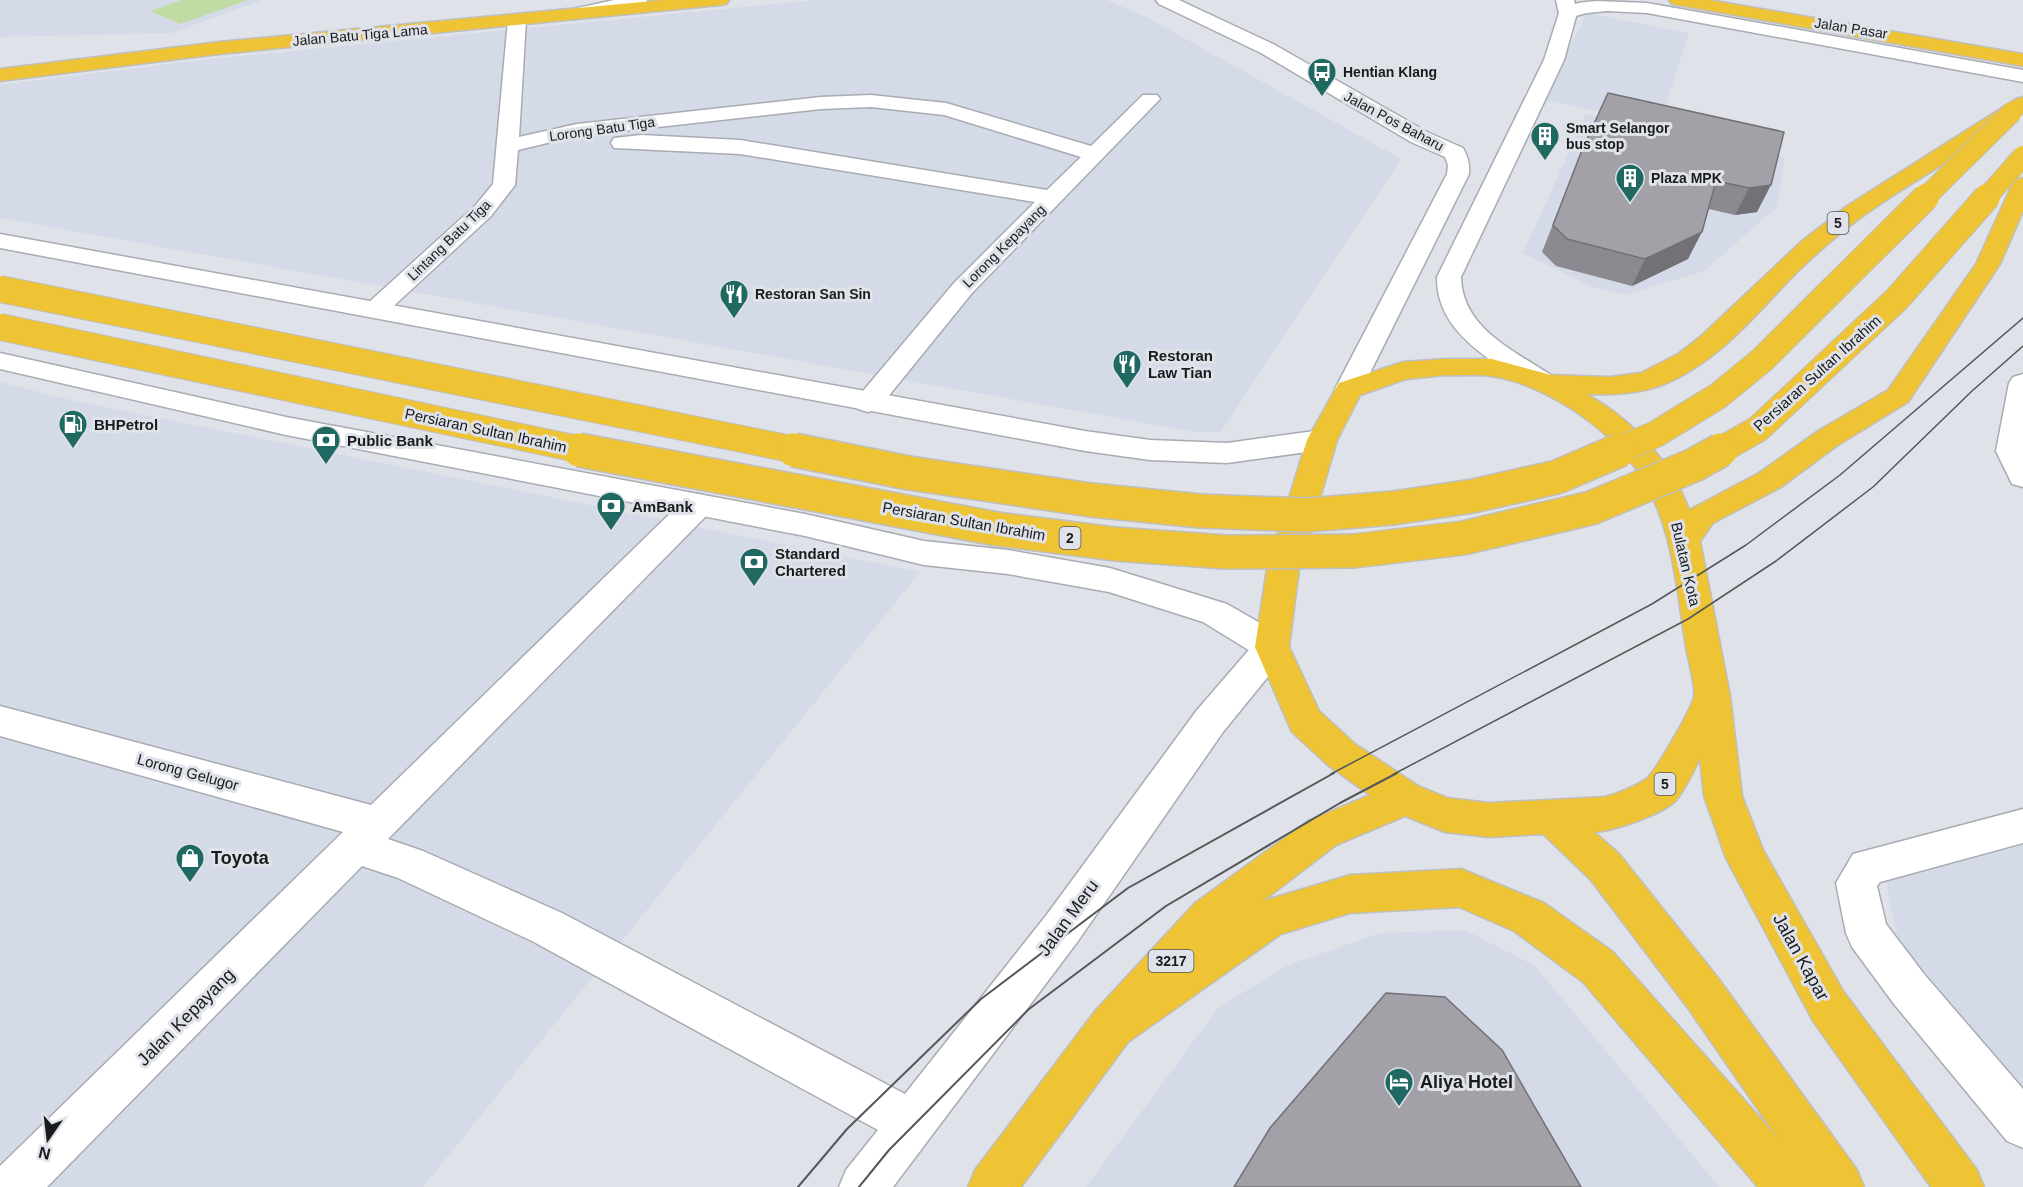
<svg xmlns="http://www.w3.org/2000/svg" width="2023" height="1187" font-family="Helvetica,sans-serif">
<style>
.built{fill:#d4dae8}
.green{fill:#c0dba3}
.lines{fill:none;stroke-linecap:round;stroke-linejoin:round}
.street-casing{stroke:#a8abb2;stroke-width:3}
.secondary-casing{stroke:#a8abb2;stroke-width:3}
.highway-casing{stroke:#bfbfc0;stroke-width:3}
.street{fill:#fff;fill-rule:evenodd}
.secondary{fill:#fff;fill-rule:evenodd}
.highway{fill:#eec334;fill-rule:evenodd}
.tram-far1{stroke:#545659;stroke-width:1.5}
.tram{stroke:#545659;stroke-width:2}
.highway-bridge-far2-casing{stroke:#bfbfc0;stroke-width:22;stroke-linecap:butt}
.highway-bridge-far1-casing{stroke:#bfbfc0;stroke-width:28;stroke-linecap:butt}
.highway-bridge-casing{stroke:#bfbfc0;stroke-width:36;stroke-linecap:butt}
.highway-bridge-far2{stroke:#eec334;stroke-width:20}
.highway-bridge-far1{stroke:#eec334;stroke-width:26}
.highway-bridge{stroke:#eec334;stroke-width:33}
.wall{fill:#8c8a90}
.shaded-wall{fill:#727176}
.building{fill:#a3a1a8;stroke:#727176;stroke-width:1.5}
.labels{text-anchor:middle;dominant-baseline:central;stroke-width:6;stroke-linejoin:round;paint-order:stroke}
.far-street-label{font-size:14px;fill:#1a1b1e;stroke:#dfe2e8}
.far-poi-label{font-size:14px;font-weight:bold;fill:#1a1b1e;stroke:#dfe2e8;text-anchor:start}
.shield{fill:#dfe2e8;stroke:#55575b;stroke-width:1.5}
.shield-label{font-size:14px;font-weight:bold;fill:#1a1b1e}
.poi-label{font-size:15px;font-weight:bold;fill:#1a1b1e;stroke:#dfe2e8;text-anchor:start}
.street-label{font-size:15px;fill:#1a1b1e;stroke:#dfe2e8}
.near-poi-label{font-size:18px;font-weight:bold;fill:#1a1b1e;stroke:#dfe2e8;text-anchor:start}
.near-street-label{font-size:18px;fill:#1a1b1e;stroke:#dfe2e8}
</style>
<rect width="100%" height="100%" fill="#dfe2e8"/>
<!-- built -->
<path class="built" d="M0 0H262L172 33 0 37Z
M815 0H1107L1150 19 1401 159 1221 432H1195L0 218V85L200 60Z
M1587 13 1689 33 1660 123 1543 100Z
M1586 114 1776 154 1785 159 1777 207 1704 271 1625 295 1590 286 1523 253Z
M0 382 66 399 920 572 423 1187H0Z
M2023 845V1089L1897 938 1886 881Z
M1465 930 1535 966 1719 1187H1086L1218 1008 1288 965 1381 933Z"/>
<!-- green -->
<path class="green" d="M181 0H248L180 24 150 11Z"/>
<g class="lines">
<!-- street casing -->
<g class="street-casing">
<path id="street" d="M1597 1 1647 3 2023 70V82L1647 13 1607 11 1587 13 1568 18 1562 17 1559 13C1566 3 1585 2 1597 1Z
M517 14 524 16 526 20 519 137 577 124 821 97 871 95 946 103 1091 146 1143 95H1157L1160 99 972 293 878 409 868 412 858 409 854 403 858 397 954 283 1035 202 740 154 614 148 611 143 614 138 641 135 740 140 1047 190 1081 157 944 115 871 107 821 109 577 136 518 150 515 185 491 216 385 314 376 317 367 314 363 309 367 304 475 206 493 184 508 20 510 16Z
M698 494 709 497 713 505 709 513 388 839 423 851 562 913 905 1094 1048 913 1197 710 1260 637 1272 634 1284 637 1289 647 1284 657 1223 732 1078 941 893 1187H839L846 1170 878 1130 532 941 398 878 362 866 47 1187H0V1166L343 832 0 736V706L371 805 687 497Z
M2023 809V843L1880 882 1877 886 1886 924 1924 974 2023 1089V1148L2007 1141 1894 1004 1852 947 1846 933 1836 883 1853 854Z"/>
</g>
<!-- secondary casing -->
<g class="secondary-casing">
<path id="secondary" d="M614 0H647L644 4 575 19 569 18 566 14 569 10Z
M1156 0H1179L1275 45 1427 132 1463 148C1468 157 1470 164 1469 174L1359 395 1349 398 1339 395 1335 389 1447 174 1448 165 1445 157 1411 142 1261 53 1159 4Z
M1556 0H1574L1577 13 1564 60 1461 277C1462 328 1513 350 1551 375L1555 381 1551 387 1541 390 1531 387C1491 360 1436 332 1437 277L1544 60 1559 13Z
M0 234 1085 431 1150 440 1227 443 1322 430 1332 433 1337 440 1332 447 1322 450 1227 463 1150 460 1085 451 0 248Z
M0 353 286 417 805 514 924 541 1008 550 1110 568 1227 604 1284 637 1289 647 1284 657 1272 660 1260 657 1203 622 1109 592 1008 574 924 565 805 536 286 435 0 369Z
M2023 374V487L2012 484 1996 451 2009 383 2013 377Z"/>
</g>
<!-- highway casing -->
<g class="highway-casing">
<path id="highway" d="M663 0H729L726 4 720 5 219 54 0 81V69L219 42Z
M1669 0H1709L2023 54V66L1678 5 1672 4Z
M2023 97V113C1971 150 1914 179 1863 216 1839 233 1818 252 1797 272 1757 313 1717 364 1662 385 1638 394 1612 395 1586 394 1631 418 1672 462 1689 510L1759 473 1818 431 1888 390 1976 264 2012 185 2015 180 2023 178V211L2000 264 1908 402 1838 445 1781 487 1713 523 1700 541 1730 696 1742 796 1763 850 1843 991 1977 1170 1984 1187H1931L1813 1021 1726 858 1704 796 1700 758C1694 771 1686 787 1677 799 1665 814 1613 831 1594 832L1619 854 1718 978 1857 1170 1864 1187H1758L1583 982 1514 931 1459 907 1350 913 1281 934 1128 1042 1021 1187H968L975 1170 1096 1010 1195 903 1308 821 1370 795 1329 766 1292 732 1255 647 1267 569 1307 440 1339 383 1403 362 1446 359H1492L1551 375 1610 377 1641 373 1678 354 1700 337 1802 241 1847 206 2016 99ZM1446 375C1461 376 1477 374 1491 376 1544 384 1603 424 1634 466 1673 518 1676 586 1686 647 1688 659 1696 686 1694 697 1692 708 1655 773 1646 779 1634 787 1619 793 1605 797L1489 803 1447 798 1418 786 1355 744 1319 711 1289 647 1294 607 1299 569 1337 440 1360 395 1406 379ZM1405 816 1445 832 1489 837 1543 834 1591 880 1688 1008 1777 1137 1613 952 1544 903 1461 869 1350 875 1263 901 1336 845Z"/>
</g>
<!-- street -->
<use href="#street" class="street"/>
<!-- secondary -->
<use href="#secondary" class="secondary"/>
<!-- highway -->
<use href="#highway" class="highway"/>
<!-- tram-far1 -->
<path class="tram-far1" d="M1331 774 1652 604 1746 545 1840 475 2023 318
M1394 774 1688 619 1776 561 1873 487 1972 391 2023 346"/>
<!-- tram -->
<path class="tram" d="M798 1187 847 1129 981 999 1128 888 1334 773
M859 1187 889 1150 1029 1009 1166 906 1340 803 1397 773"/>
<!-- highway-bridge-far2 casing -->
<g class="highway-bridge-far2-casing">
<path id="highway-bridge-far2" d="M1925 198 2012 112
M1986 198 2023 156"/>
</g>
<!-- highway-bridge-far1 casing -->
<g class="highway-bridge-far1-casing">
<path id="highway-bridge-far1" d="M0 289 801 451
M0 327 587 451
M1617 451 1656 434 1718 396 1762 360 1926 197
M1719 451 1758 429 1897 299 1987 197"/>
</g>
<!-- highway-bridge casing -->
<g class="highway-bridge-casing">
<path id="highway-bridge" d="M579 450 997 529 1115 544 1225 552 1354 551 1463 538 1591 508 1694 465 1721 450
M794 450 909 473 1091 500 1201 511 1307 515 1393 508 1473 496 1557 477 1620 450"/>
</g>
<!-- highway-bridge-far2 -->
<use href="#highway-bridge-far2" class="highway-bridge-far2"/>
<!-- highway-bridge-far1 -->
<use href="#highway-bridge-far1" class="highway-bridge-far1"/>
<!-- highway-bridge -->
<use href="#highway-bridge" class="highway-bridge"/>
</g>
<!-- wall -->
<path class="wall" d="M1784 132 1757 212 1735 215 1709 209 1688 259 1632 286 1556 266 1542 252 1582 150Z"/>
<!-- shaded-wall -->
<path class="shaded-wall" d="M1771 185 1757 212 1735 215 1749 188Z
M1702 232 1688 259 1632 286 1645 259Z"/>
<!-- building -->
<path class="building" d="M1608 93 1784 132 1771 185 1749 188 1716 181 1702 232 1645 259 1567 239 1553 225 1582 150Z
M1386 993 1445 997 1502 1050 1581 1187H1234L1270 1128Z"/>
<!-- icons -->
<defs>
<g id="bus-pin" transform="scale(1.5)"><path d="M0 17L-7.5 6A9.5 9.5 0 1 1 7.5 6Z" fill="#1f6962" stroke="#dfe2e8"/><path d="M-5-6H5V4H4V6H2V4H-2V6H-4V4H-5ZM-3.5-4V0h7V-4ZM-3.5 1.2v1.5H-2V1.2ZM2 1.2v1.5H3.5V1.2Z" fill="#fff"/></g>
<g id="building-pin" transform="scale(1.5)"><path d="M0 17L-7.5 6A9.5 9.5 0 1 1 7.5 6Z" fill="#1f6962" stroke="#dfe2e8"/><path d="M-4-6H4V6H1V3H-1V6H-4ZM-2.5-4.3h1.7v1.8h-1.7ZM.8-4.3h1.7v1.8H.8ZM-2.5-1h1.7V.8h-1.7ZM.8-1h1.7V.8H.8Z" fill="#fff"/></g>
<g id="restaurant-pin" transform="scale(1.5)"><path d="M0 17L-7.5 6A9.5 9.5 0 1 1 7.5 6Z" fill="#1f6962" stroke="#dfe2e8"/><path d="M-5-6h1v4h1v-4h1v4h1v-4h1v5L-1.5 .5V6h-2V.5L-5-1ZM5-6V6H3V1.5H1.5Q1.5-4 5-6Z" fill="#fff"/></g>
<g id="fuel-pin" transform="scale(1.5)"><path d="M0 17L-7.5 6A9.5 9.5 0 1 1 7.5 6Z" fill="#1f6962" stroke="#dfe2e8"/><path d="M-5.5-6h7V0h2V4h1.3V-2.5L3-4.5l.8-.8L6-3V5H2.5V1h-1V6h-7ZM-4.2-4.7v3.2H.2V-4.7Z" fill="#fff"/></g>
<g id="bank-pin" transform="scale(1.5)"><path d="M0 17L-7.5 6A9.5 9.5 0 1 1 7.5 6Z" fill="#1f6962" stroke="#dfe2e8"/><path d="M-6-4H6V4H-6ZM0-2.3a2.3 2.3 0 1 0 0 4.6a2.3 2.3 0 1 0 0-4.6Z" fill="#fff"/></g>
<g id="shop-pin" transform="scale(1.5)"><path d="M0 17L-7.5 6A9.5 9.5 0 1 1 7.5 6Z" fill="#1f6962" stroke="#dfe2e8"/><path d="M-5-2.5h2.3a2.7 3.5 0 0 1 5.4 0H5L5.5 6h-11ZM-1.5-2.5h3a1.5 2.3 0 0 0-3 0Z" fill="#fff"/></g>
<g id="hotel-pin" transform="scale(1.5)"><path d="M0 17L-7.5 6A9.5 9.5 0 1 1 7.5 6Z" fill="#1f6962" stroke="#dfe2e8"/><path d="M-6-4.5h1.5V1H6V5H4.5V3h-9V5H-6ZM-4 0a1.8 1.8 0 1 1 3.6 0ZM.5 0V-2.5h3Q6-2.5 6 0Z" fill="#fff"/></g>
</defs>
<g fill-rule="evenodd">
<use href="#bus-pin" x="1322" y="72"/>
<use href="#building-pin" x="1545" y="136"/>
<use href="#building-pin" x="1630" y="178"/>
<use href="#restaurant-pin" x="734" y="294"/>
<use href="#restaurant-pin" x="1127" y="364"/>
<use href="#fuel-pin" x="73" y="424"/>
<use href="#bank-pin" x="326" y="440"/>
<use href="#bank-pin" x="611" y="506"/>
<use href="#bank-pin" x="754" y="562"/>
<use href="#shop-pin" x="190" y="858"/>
<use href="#hotel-pin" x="1399" y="1082"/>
</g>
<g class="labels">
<!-- far-street labels -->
<g class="far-street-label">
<text transform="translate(1851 28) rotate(9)">Jalan Pasar</text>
<text transform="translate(360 35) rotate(-5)">Jalan Batu Tiga Lama</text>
<text transform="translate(1394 121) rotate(28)">Jalan Pos Baharu</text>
<text transform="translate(602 129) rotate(-8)">Lorong Batu Tiga</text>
<text transform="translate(449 240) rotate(-44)">Lintang Batu Tiga</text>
<text transform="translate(1004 246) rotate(-45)">Lorong Kepayang</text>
</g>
<!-- far-poi labels -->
<g class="far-poi-label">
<text x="1343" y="72">Hentian Klang</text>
<text x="1566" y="128">Smart Selangor<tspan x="1566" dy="16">bus stop</tspan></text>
<text x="1651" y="178">Plaza MPK</text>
<text x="755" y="294">Restoran San Sin</text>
</g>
<!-- shield labels -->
<g class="shield">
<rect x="1827.5" y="212" width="21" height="22" rx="4.5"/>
<rect x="1059.5" y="527" width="21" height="22" rx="4.5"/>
<rect x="1654.5" y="773" width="21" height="22" rx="4.5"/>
<rect x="1148.5" y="950" width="45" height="22" rx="4.5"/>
</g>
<g class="shield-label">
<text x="1838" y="223">5</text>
<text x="1070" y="538">2</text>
<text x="1665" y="784">5</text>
<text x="1171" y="961">3217</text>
</g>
<!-- poi labels -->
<g class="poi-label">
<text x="1148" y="355">Restoran<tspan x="1148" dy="17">Law Tian</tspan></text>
<text x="94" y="424">BHPetrol</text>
<text x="347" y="440">Public Bank</text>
<text x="632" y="506">AmBank</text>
<text x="775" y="553">Standard<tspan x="775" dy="17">Chartered</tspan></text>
</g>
<!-- street labels -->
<g class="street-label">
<text transform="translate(1817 373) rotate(-42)">Persiaran Sultan Ibrahim</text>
<text transform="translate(486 430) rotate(12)">Persiaran Sultan Ibrahim</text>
<text transform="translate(964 521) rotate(10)">Persiaran Sultan Ibrahim</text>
<text transform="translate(1686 564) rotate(77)">Bulatan Kota</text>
<text transform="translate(188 772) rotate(15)">Lorong Gelugor</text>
</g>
<!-- near-poi labels -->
<g class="near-poi-label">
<text x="211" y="858">Toyota</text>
<text x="1420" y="1082">Aliya Hotel</text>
</g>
<!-- near-street labels -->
<g class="near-street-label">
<text transform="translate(1068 918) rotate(-54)">Jalan Meru</text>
<text transform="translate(1801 957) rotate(61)">Jalan Kapar</text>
<text transform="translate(186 1017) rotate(-45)">Jalan Kepayang</text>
</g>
</g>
<!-- north arrow -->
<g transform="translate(48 1139) rotate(194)" stroke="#dfe2e8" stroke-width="4.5" paint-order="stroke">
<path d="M0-4.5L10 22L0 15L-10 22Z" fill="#1a1b1e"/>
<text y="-9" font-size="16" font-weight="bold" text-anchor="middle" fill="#1a1b1e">N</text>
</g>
</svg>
